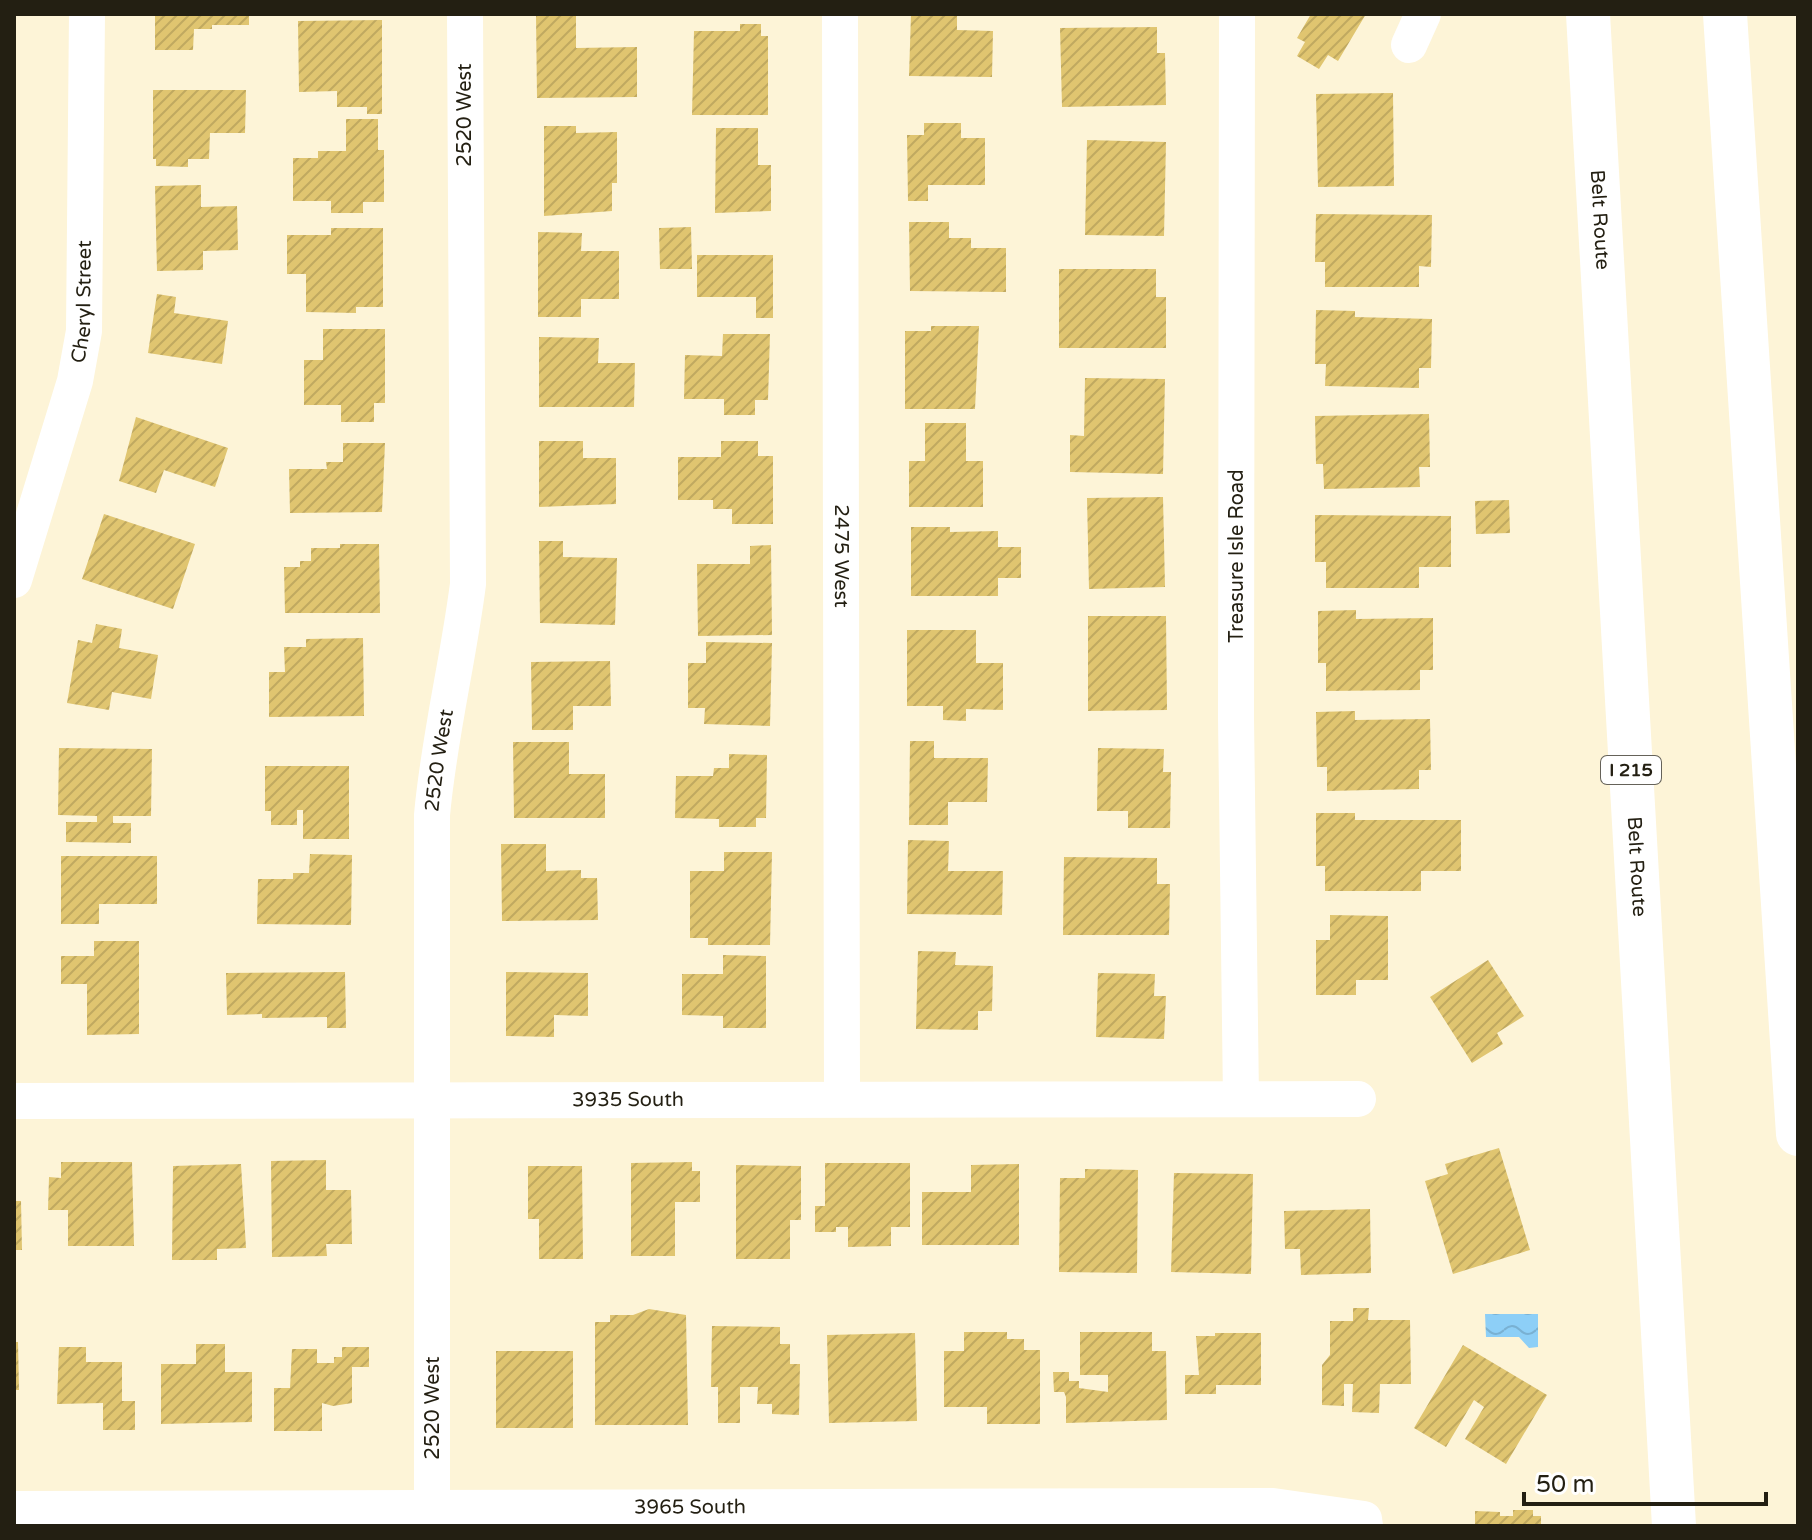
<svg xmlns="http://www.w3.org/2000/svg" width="1812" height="1540" font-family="'Varela Round',sans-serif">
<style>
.water{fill:url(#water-waves)}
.building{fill:url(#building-hatch)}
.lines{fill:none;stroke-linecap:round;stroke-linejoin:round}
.minor{stroke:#fff;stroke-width:36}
.highway{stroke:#fff;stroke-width:44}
.labels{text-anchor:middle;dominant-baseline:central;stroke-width:8;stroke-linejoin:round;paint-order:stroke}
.shield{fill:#fff;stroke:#656259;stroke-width:2}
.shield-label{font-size:18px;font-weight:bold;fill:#231f12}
.street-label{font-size:20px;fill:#231f12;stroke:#fff}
</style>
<defs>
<pattern id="water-waves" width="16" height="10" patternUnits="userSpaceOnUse" patternTransform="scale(2)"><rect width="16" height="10" fill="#8dcff7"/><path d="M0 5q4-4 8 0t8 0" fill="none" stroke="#79b1d3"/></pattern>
<pattern id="building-hatch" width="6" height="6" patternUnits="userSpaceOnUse" patternTransform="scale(2)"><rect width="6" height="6" fill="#e0c570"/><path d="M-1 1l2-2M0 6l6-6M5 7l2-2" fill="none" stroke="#c0a960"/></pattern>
</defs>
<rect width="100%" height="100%" fill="#fdf4d7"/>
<!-- water -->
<path class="water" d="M1485 1314H1538V1347L1529 1348 1519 1337H1486Z"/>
<!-- building -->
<path class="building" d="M155 14H249V25H212V29H194L193 50H155Z
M911 14H957V30L993 31 992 77 909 76Z
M1311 14H1366L1338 61 1328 55 1319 69 1297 56 1305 42 1297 38Z
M536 15H576V48L637 47V97L537 98Z
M382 20V114H367V107H337V91L299 92 298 21Z
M740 24H761V36H768V115H692L694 31H740Z
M1157 27V53H1165L1166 105 1062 107 1060 28Z
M153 90H246L245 133H210L209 159H188V167L156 166V159H153Z
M1393 93 1394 186 1318 187 1316 94Z
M346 119H378V150H384V202H363V213H331V201H293V158H318V151H346Z
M924 123H961V138H985V185H928V201H908L907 135H924Z
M544 126H576V133L617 132V183H612V211L544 216Z
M716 128H758V165H771V211L715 213Z
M1087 140 1166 142 1164 236 1085 235Z
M201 185V207L237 206 238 250 203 251V270L157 271 155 186Z
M1316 214 1432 215 1431 267 1419 266V287H1325V262H1315Z
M909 222H949V238H971V248H1006V292L910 291Z
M691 227 692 269H660L659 228Z
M331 228H383V307H356V313L306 312V274H287V235H331Z
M538 232 582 233 581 251H619V299H581V317H538Z
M697 255H773V318H756V297H697Z
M1059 269H1156V297H1166V348H1059Z
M157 294 176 297 174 313 228 321 222 364 148 353Z
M1316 310 1355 311V317L1432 319 1431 368H1419V388L1325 386 1326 364H1315Z
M931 326H979L975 409H905V331H931Z
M323 329H385V403H374V422H341V405H304V360H323Z
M723 334H770L768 400H755V415H724V399H684L685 355 722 356Z
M539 337 599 338 598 363H635L634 407H539Z
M1085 378 1165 379 1163 474 1070 472V435L1084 436Z
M1429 414 1430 467H1419L1420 487 1324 489 1323 464H1316L1315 416Z
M136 417 228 448 215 487 164 470 156 493 119 481Z
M925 423H966V461H983V507H909V461H925Z
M539 441H583V458H616V504L539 507Z
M721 441H758V456H773V524H732V509H713V500H678V457H721Z
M343 443H385L382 512 290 513 289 469H327L326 462H343Z
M1163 497 1165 587 1089 589 1087 498Z
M1509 500 1510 533 1476 534 1475 501Z
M104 514 195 544 173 609 82 579Z
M1315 515 1451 516V567H1419V588H1326V562H1315Z
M911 527H950V532L998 531V547H1021V578H998V596H911Z
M539 541H563V557L617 558 615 625 540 623Z
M340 544H379L380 613H285L284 567H300V561H311V548H340Z
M771 545 772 635 698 636 697 564H750V546Z
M1356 610V619L1433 618V670H1420V690L1326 691V663H1318V611Z
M1088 616H1166L1167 710 1088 711Z
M96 624 122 629 119 648 158 655 151 699 112 692 109 710 67 703 78 640 92 643Z
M907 630H976V663H1003V710L966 709V721L943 720V706H907Z
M363 638 364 716 269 717V672H285L284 647H306V639Z
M706 642 772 643 770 726 704 724 705 708H688V663H706Z
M610 661 611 706H573V730H532L531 662Z
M1355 711V720L1430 719 1431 770H1419V789L1327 791V767H1317L1316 712Z
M910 741H934V758H988L987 802H948V825H909Z
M513 742H569V774H605V818H514Z
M59 748 152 749 151 816H113V823H131V843L66 842V822H97V816L58 815Z
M1098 748 1164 749 1163 772H1171L1170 828H1128V811H1097Z
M729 754 767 755 766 818H756V827H719V819L675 818 676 776H713L714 768H729Z
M265 766H349V839H303V810H297V825H271V811H265Z
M1316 813H1355V820H1461V871H1421V891H1325V866H1316Z
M908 840 949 841 948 871H1003L1002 915 907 914Z
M501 844H546V871L581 870V878H597L598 920 502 921Z
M724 852H772L770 945H708V938H690V871H724Z
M310 854 352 855 351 925 257 924 258 879H293V873H309Z
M61 856H157V904H99V924H61Z
M1064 857 1157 858V884H1170L1169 935H1063Z
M1330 915 1388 916V980H1356V995H1316V940H1330Z
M94 941H139V1034L87 1035V984H61V956H94Z
M918 951 956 952 955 965 993 966 992 1011H978V1030L916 1029Z
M723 955 766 956V1028H723V1016L682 1015V974H723Z
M1488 960 1524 1016 1497 1033 1503 1044 1472 1063 1430 997Z
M345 972 346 1028H327V1017L262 1018V1014L227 1015 226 973Z
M506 972 588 973V1016L554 1015V1037L506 1036Z
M1098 973 1155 974 1154 996H1166L1164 1039 1096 1037Z
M1499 1148 1530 1250 1453 1274 1425 1181 1448 1174 1445 1164Z
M326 1160V1190H351L352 1244H326L327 1256 272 1257 271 1161Z
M61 1162H132L134 1246H68V1210H48L49 1177 61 1178Z
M692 1162V1171H700V1202H675V1256H631V1163Z
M825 1163H910V1227H891V1246L848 1247V1227H836V1232H815V1206H825Z
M241 1164 246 1248 217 1249V1260H172L173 1166Z
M1019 1164V1245H922V1192H971V1165Z
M736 1165 801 1166V1220H790V1259H736Z
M528 1166H582L583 1259H539V1219H528Z
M1085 1169 1138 1170 1137 1273 1059 1272 1060 1178H1085Z
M1174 1173 1253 1174 1251 1274 1171 1272Z
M14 1201H21L22 1250H14Z
M1370 1209 1371 1273 1301 1275 1300 1249H1285L1284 1211Z
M1353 1308H1369L1368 1320H1410L1411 1384H1380L1379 1413 1352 1412 1353 1384H1344V1406L1322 1405V1365L1330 1355V1321H1353Z
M649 1309 686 1315 688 1425H595V1322H610V1315H633Z
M712 1326 780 1327V1344H790V1364H800L799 1415 772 1414V1404H757L758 1387H740V1423H718V1387H711Z
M964 1332H1007V1339H1024V1350H1040V1424H987V1407H944V1351H964Z
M1080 1332H1152V1351H1166L1167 1420 1066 1423V1397L1064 1392H1054L1053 1372H1069V1381H1079V1388L1108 1392V1375H1080Z
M915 1333 917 1421 829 1423 827 1335Z
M1215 1333H1261V1385H1216V1394H1185V1375H1199L1196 1336H1215Z
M14 1342H18L19 1390H14Z
M196 1344H225V1372H252V1422L161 1424V1364H196Z
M1463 1345 1547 1395 1506 1464 1465 1439 1484 1407 1474 1400 1446 1447 1414 1428Z
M59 1347H86V1362H122V1401H135V1430H103V1403L57 1404Z
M342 1347H369V1367H352V1403L333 1406 322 1403V1431H274V1388H290L292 1349H317V1363H334V1357H342Z
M496 1351H573V1428H496Z
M1513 1510H1533V1516H1541V1526H1475V1511L1500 1512V1516H1513Z"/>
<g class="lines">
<!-- minor -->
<g class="minor">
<path id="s1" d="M840 14 842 1099"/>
<path d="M1237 14 1236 717 1241 1099"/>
<path d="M1409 45 1423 14"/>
<path id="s2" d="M14 580 75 381 84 331 87 14"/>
<path id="s3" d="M14 1101 1358 1099"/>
<path id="s4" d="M14 1509 1273 1506 1364 1519 1365 1526"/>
<path id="s5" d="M432 1526V815C439 737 458 662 468 584L465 14"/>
</g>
<!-- highway -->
<g class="highway">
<path id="s6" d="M1588 14 1674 1526"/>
<path d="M1725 14 1798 1134"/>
</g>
</g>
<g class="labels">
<!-- shield labels -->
<rect class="shield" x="1601" y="756" width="60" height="28" rx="6"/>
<g class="shield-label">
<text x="1631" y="770">I 215</text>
</g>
<!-- street labels -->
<g class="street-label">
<text transform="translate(465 115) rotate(-90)">2520 West</text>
<text stroke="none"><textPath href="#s6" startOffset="206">Belt Route</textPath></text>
<text stroke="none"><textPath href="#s2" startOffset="288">Cheryl Street</textPath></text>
<text transform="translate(1237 556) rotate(-90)">Treasure Isle Road</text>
<text stroke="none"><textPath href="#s1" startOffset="542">2475 West</textPath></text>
<text stroke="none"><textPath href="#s5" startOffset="766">2520 West</textPath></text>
<text stroke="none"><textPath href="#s6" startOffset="854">Belt Route</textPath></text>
<text stroke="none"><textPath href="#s3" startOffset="614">3935 South</textPath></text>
<text transform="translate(433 1408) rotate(-90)">2520 West</text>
<text stroke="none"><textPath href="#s4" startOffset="676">3965 South</textPath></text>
</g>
</g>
<!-- border -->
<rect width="1812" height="1540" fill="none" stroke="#231f12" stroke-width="32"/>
<!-- scale -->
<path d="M1524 1492v12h242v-12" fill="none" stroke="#231f12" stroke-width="4"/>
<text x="1536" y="1492" font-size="24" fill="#231f12" stroke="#ffffff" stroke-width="6" paint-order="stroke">50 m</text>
</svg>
